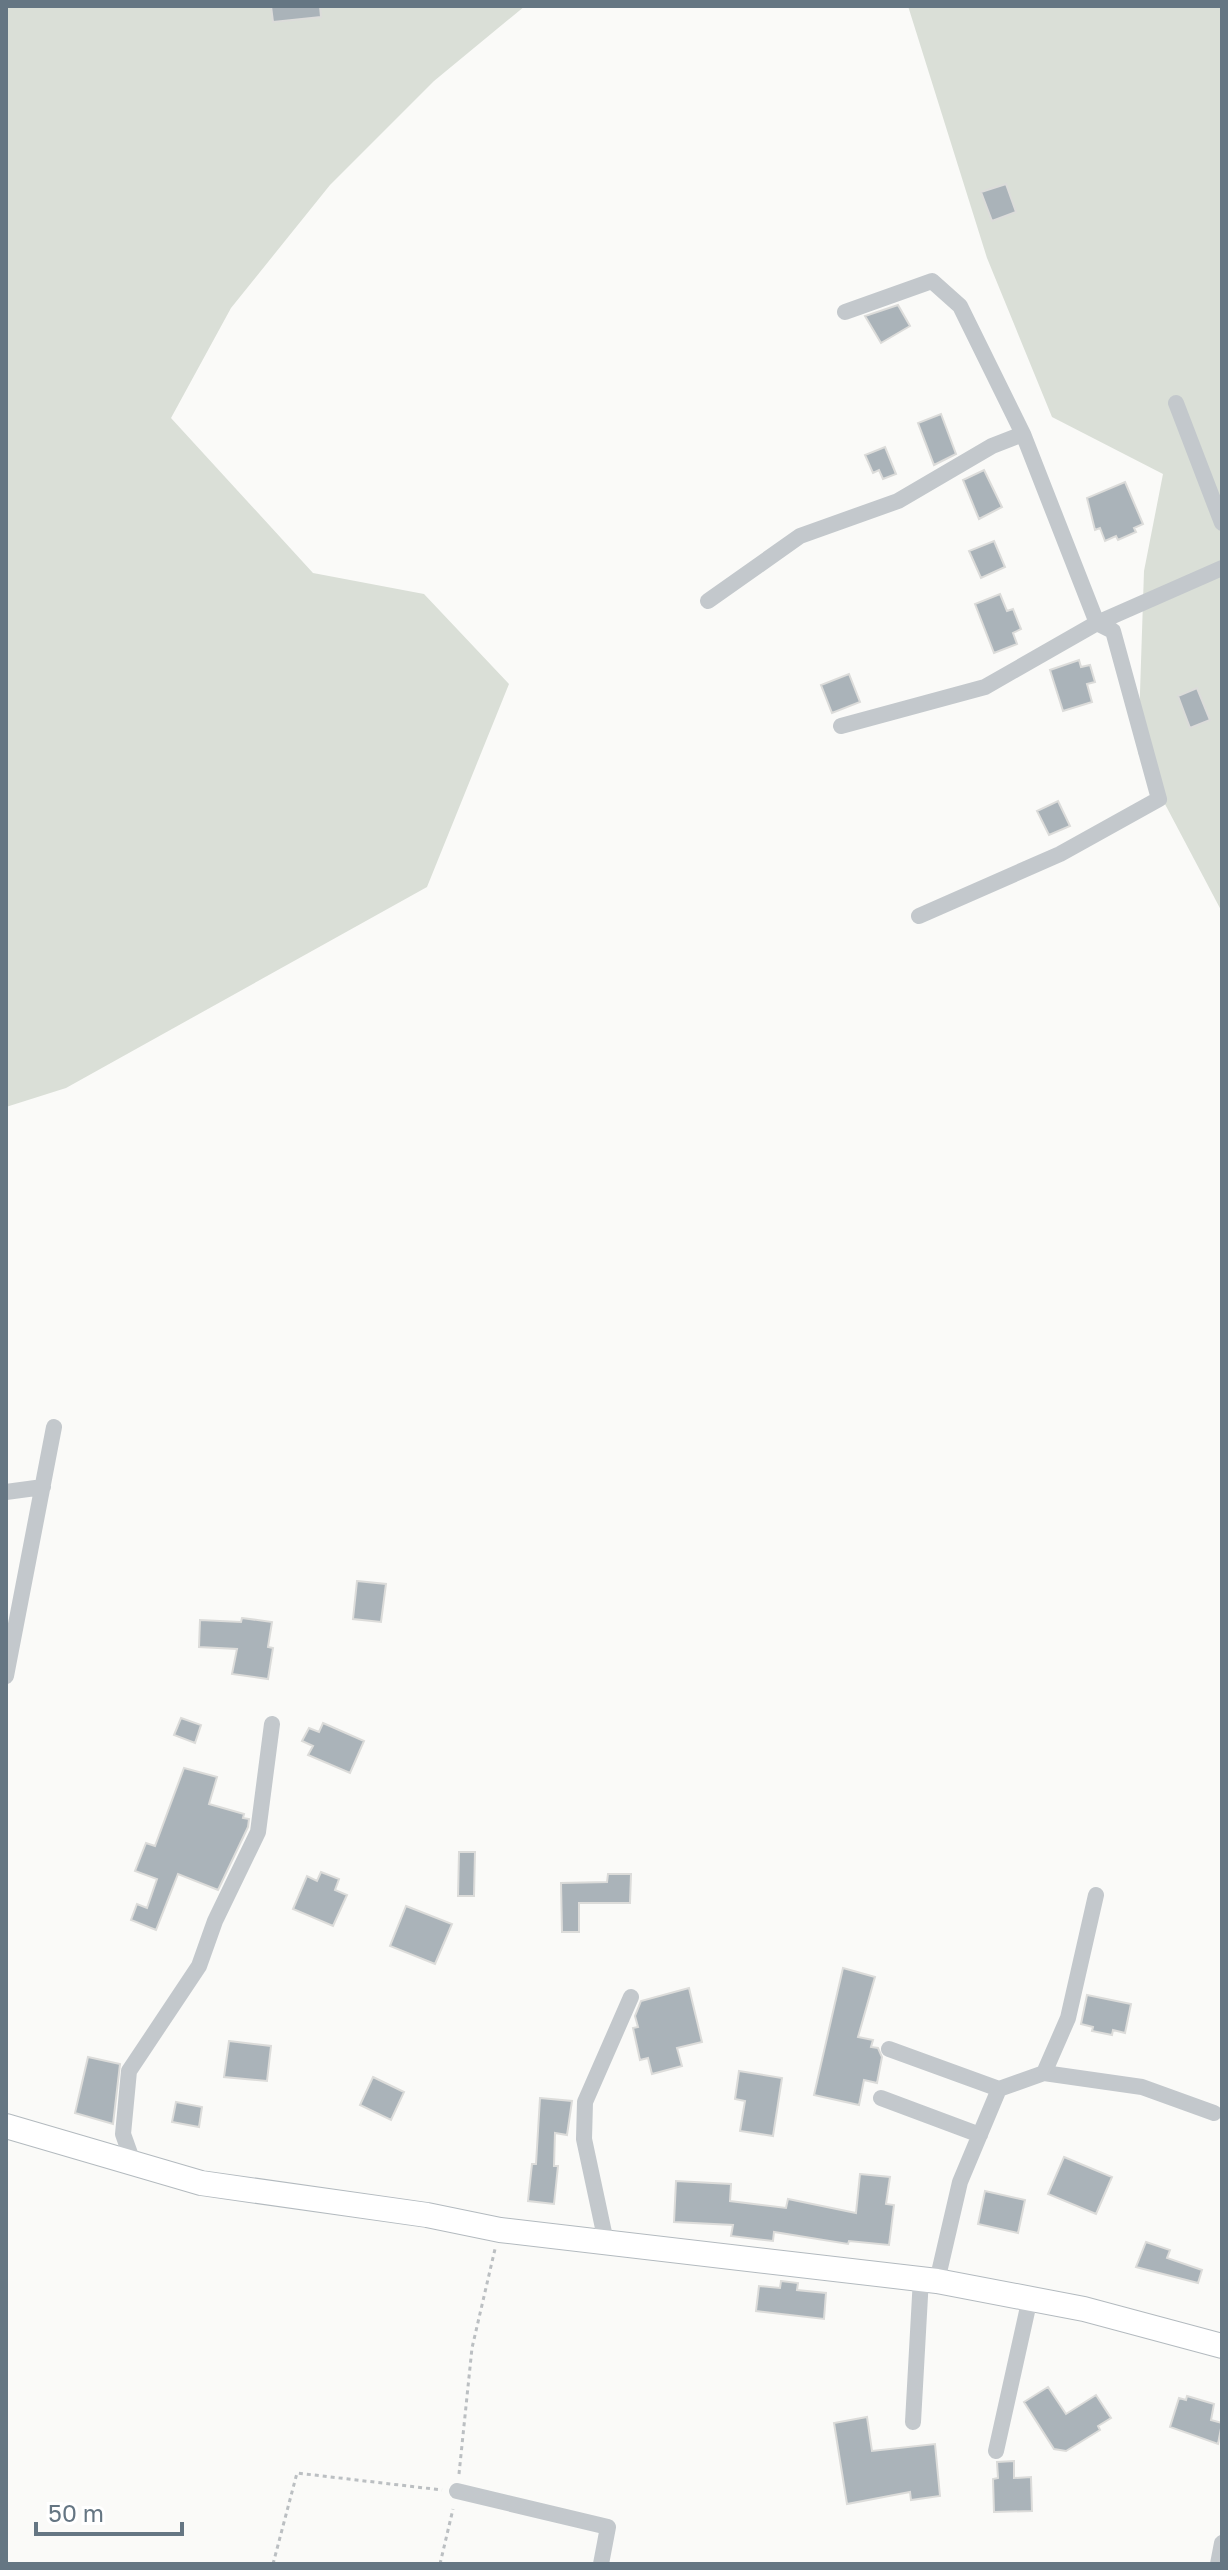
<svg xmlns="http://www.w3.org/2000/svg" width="1228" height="2570" font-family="'Golos Text',sans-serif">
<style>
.green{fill:#dadfd7}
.building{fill:#aab3b9;stroke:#dcdcda;stroke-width:2}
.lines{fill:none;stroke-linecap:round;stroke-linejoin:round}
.secondary-casing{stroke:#b3babf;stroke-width:26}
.path{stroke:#bbbfc2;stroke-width:3;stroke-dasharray:4 4;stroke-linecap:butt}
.street{stroke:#c3c8cc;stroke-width:16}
.secondary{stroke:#fff;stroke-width:24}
</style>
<rect width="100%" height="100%" fill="#fafaf8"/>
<!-- green -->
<path class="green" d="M6 6H525L434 81 330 185 231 308 171 418 313 573 424 594 509 684 427 887 66 1088 6 1107Z
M908 6H1222V912L1138 753 1144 571 1163 474 1052 417 987 258Z"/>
<!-- building -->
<path class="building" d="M271 6H320L321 17 273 22Z
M1006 184 1016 212 992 221 981 192Z
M898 305 910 326 881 343 865 316Z
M941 414 956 454 934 465 918 423Z
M885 447 896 474 883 479 879 470 873 473 865 455Z
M984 470 1002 507 979 519 963 480Z
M1125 482 1143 524 1134 528 1136 532 1118 540 1116 536 1105 541 1100 528 1095 530 1087 498Z
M994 541 1005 567 981 578 969 551Z
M1000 594 1007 611 1013 609 1021 629 1013 633 1017 644 994 653 975 604Z
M1079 660 1081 667 1090 665 1095 682 1087 684 1092 702 1063 711 1050 670Z
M849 674 860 702 832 713 821 685Z
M1197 688 1210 720 1190 728 1178 696Z
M1058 801 1070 826 1049 835 1037 811Z
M357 1581 386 1584 381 1622 353 1619Z
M242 1618 272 1622 268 1647 273 1648 268 1679 232 1674 237 1649 199 1647 200 1620 241 1622Z
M181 1718 201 1725 195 1743 174 1735Z
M323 1723 364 1741 350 1773 308 1755 313 1746 302 1741 309 1728 319 1732Z
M184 1768 217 1777 209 1804 244 1814 243 1818 249 1819 248 1827 218 1890 178 1874 156 1930 131 1920 137 1904 147 1908 157 1879 135 1871 146 1843 155 1846Z
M459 1852H475L474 1896H458Z
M321 1872 339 1879 335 1890 347 1895 333 1926 293 1909 307 1876 317 1881Z
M608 1874H631L630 1903H579V1932H562L561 1883 607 1882Z
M406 1906 452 1924 435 1964 390 1946Z
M843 1968 875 1977 858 2037 873 2040 871 2047 878 2048 882 2057 877 2083 864 2080 859 2105 814 2095Z
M689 1988 702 2042 677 2048 682 2066 652 2074 648 2058 640 2060 633 2028 638 2027 635 2016 641 2001Z
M1087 1995 1131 2004 1125 2033 1113 2030 1112 2035 1092 2031 1093 2027 1081 2024Z
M229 2041 271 2046 267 2081 224 2077Z
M88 2057 120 2064 113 2124 75 2113Z
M739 2071 782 2078 773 2136 740 2131 745 2101 735 2099Z
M373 2077 404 2092 391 2120 360 2105Z
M540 2098 572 2101 567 2135 555 2133 554 2166H558L554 2204 528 2201 532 2164H536Z
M176 2102 202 2107 199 2127 172 2122Z
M1064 2157 1112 2177 1096 2214 1048 2194Z
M860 2174 890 2177 886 2204 894 2205 889 2245 849 2241 848 2244 774 2232 773 2241 731 2236 733 2225 674 2222 676 2181 731 2184 730 2201 786 2208 788 2199 856 2213Z
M985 2191 1025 2200 1018 2233 978 2224Z
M1146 2242 1170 2250 1167 2258 1202 2270 1198 2283 1136 2267Z
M781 2281 798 2283 797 2290 826 2293 824 2319 756 2311 759 2286 780 2288Z
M1048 2387 1066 2414 1096 2395 1111 2418 1098 2426 1100 2430 1066 2451 1054 2449 1024 2402Z
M1187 2396 1214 2404 1211 2420 1222 2423 1218 2444 1170 2427 1179 2398 1186 2400Z
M867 2417 872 2451 935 2444 940 2496 911 2500 910 2492 847 2504 834 2423Z
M1014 2461V2478L1031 2477 1032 2511 994 2512 993 2479 998 2478 997 2462Z"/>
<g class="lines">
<!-- secondary casing -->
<g class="secondary-casing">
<path id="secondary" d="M6 2126 201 2183 427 2215 500 2230 937 2281 1084 2309 1222 2346"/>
</g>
<!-- path -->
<path class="path" d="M459 2474 472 2348 495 2249
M273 2564 297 2473 442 2490
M440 2564 453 2509"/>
<!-- street -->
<path class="street" d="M845 312 932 281 960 306 1023 434
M1176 403 1222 523
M708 601 800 536 898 501 992 446 1023 434 1097 623 1113 631 1159 799 1060 854 919 916
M841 726 985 687 1097 623 1222 568
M6 1492 43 1487
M6 1676 54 1427
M889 2049 999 2089 960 2182 937 2281
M1044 2073 1068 2018 1096 1895
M999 2089 1044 2073 1142 2087 1214 2113
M881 2098 980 2135
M134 2165 123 2134 129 2071 199 1966 215 1921 258 1832 272 1724
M606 2242 584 2139 585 2102 631 1997
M913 2422 921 2278
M996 2451 1030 2298
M457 2491 608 2527 601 2564
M1218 2564 1222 2543"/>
<!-- secondary -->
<use href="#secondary" class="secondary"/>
</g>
<!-- border -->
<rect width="1228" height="2570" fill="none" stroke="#657683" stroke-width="16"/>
<!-- scale -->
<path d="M36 2522v12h146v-12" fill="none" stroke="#657683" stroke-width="4"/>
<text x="48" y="2522" font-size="24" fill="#657683" stroke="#ffffff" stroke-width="6" paint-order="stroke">50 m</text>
</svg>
